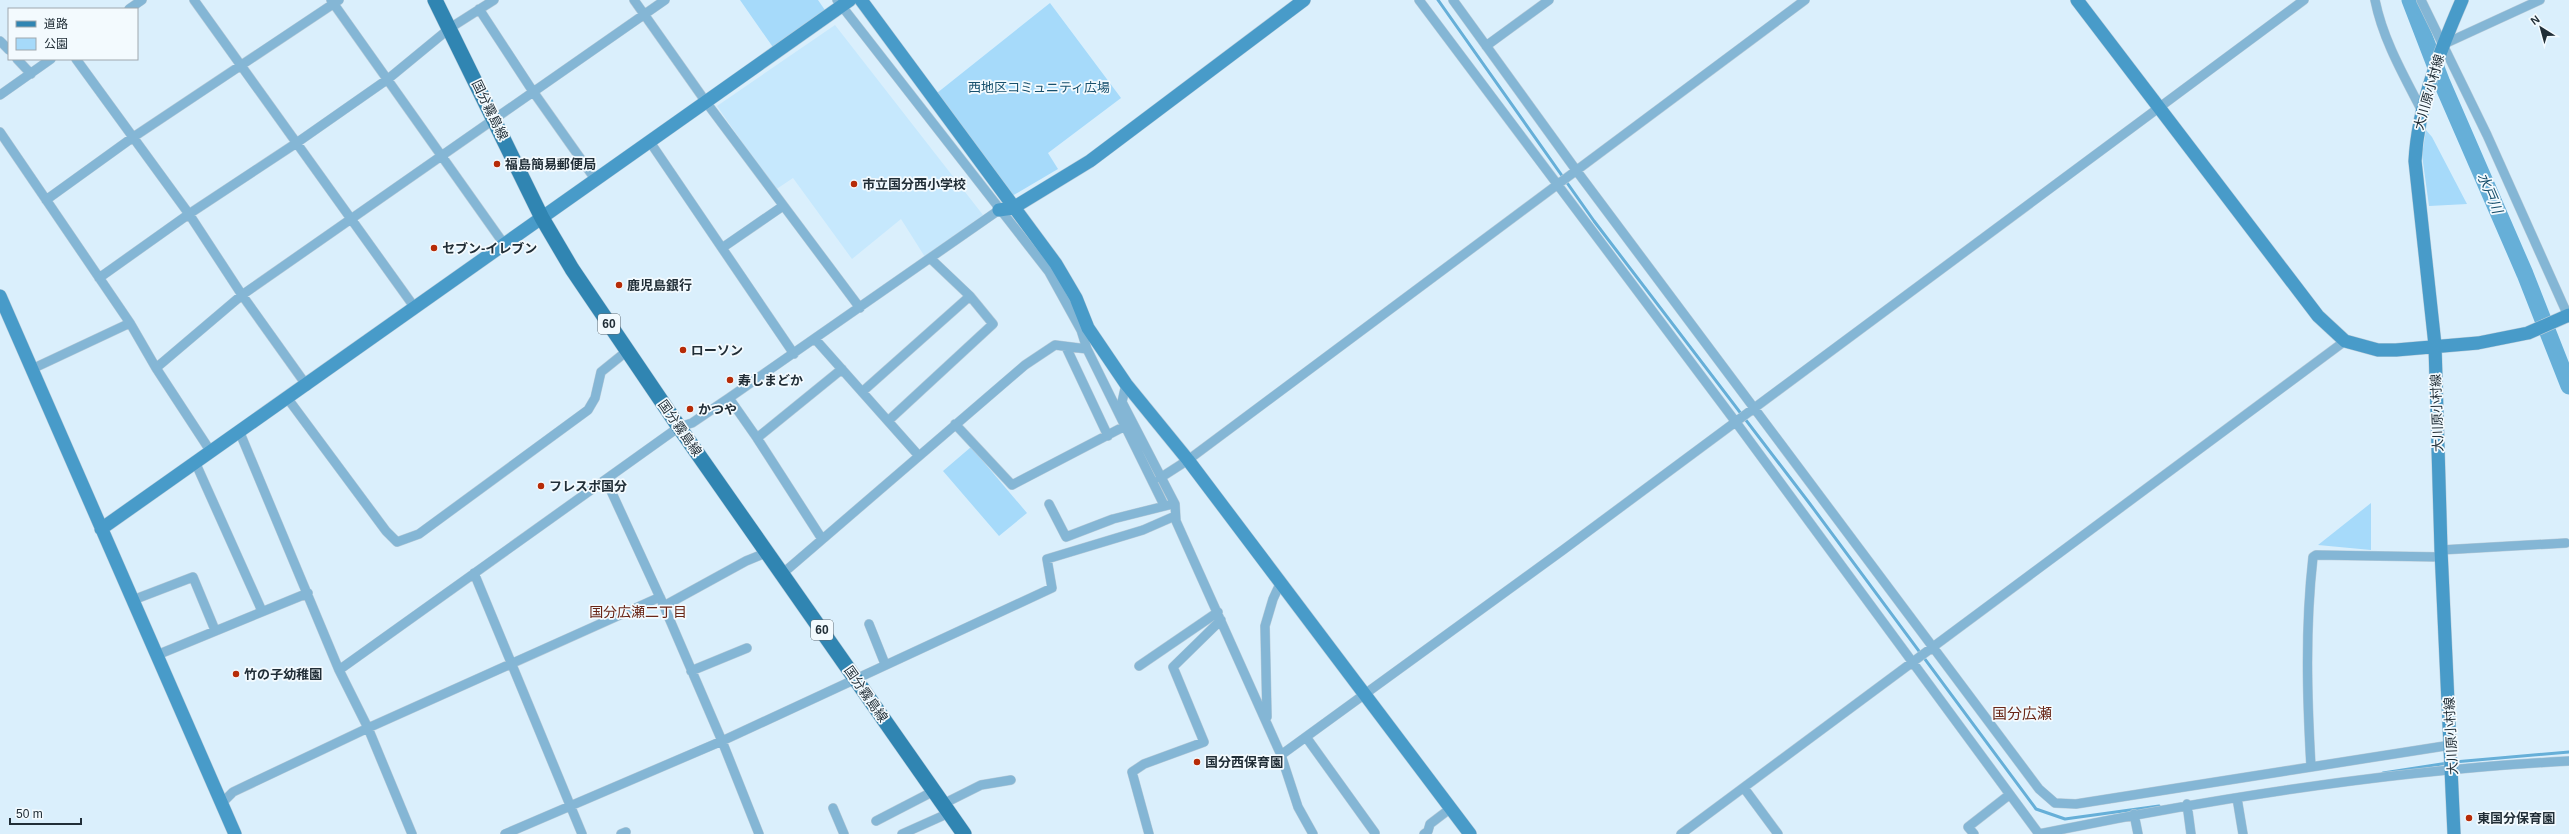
<svg xmlns="http://www.w3.org/2000/svg" width="2569" height="834" font-family="Helvetica,'Noto Sans JP',sans-serif">
<style>
.built{fill:#c6e8fd}
.green{fill:#a6dafa}
.lines{fill:none;stroke-linecap:round;stroke-linejoin:round}
.stream{stroke:#66afd8;stroke-width:3}
.river{stroke:#66afd8;stroke-width:17}
.street-casing{stroke:#b9ccd9;stroke-width:10}
.secondary-casing{stroke:#b9ccd9;stroke-width:14}
.primary-casing{stroke:#b9ccd9;stroke-width:16}
.street{stroke:#84b6d5;stroke-width:9}
.secondary{stroke:#489bc9;stroke-width:13}
.primary{stroke:#3085b2;stroke-width:15}
.poi-dot{fill:#b62b07;stroke:#f3fafe;stroke-width:1.5}
.labels{text-anchor:middle;dominant-baseline:central;stroke-width:3.5;stroke-linejoin:round;paint-order:stroke}
.shield{fill:#f3fafe;stroke:#606b73;stroke-width:1}
.shield-label{font-size:12px;font-weight:bold;fill:#212e37}
.park-label{font-size:13px;fill:#17506d;stroke:#f3fafe}
.street-label{font-size:13px;fill:#212e37;stroke:#f3fafe}
.poi-label{font-size:13px;font-weight:bold;fill:#212e37;stroke:#f3fafe;text-anchor:start}
.water-label{font-size:14px;font-style:italic;fill:#164e6b;stroke:#f3fafe}
.neighbourhood-label{font-size:14px;fill:#692617;stroke:#f3fafe}
.quarter-label{font-size:15px;fill:#692617;stroke:#f3fafe}
</style>
<rect width="100%" height="100%" fill="#daeffc"/>
<!-- built -->
<path class="built" d="M835 25 983 215 925 257 901 219 852 259 793 178 775 190 717 106Z"/>
<!-- green -->
<path class="green" d="M740 0H818L829 16 777 53Z
M1050 3 1121 98 1048 153 1058 169 1012 196 937 93Z
M2426 130 2432 137 2467 204 2429 206 2422 155Z
M971 447 1027 513 999 536 943 471Z
M2371 503V550L2318 545Z"/>
<g class="lines">
<!-- stream -->
<path class="stream" d="M1438 0 1594 221 1810 504 2036 809 2065 819 2159 806
M2454 762 2569 752
M2383 773 2448 763"/>
<!-- river -->
<path class="river" d="M2410 0 2442 83 2525 274 2569 386"/>
<!-- street casing -->
<g class="street-casing">
<path id="street" d="M194 0 415 308
M331 0 504 244
M634 0 706 102 860 308
M1419 0 1735 421 2039 834
M1453 0 1576 170 2039 789 2055 803 2076 804 2311 767
M2375 0C2383 40 2404 76 2422 111
M2421 0 2487 135 2569 318
M129 9 142 0
M479 9 532 90 595 179
M0 41 9 50
M2442 45 2540 0
M1486 46 1549 0
M17 59 31 74
M76 59 189 214 242 295 307 386
M0 95 51 59
M0 132 130 323 156 368 211 452
M650 142 794 354
M46 200 132 138 339 0
M722 248 783 206
M99 278 189 214 295 144 388 79 450 28 494 0
M815 339 919 456
M1066 347 1108 436
M1087 349 1164 505
M156 368 242 295 665 0
M32 369 130 323
M1126 384 1122 402 1175 504 1176 521 1281 755 1298 807 1313 834
M862 392 970 296
M729 398 757 438 822 539
M288 399 386 531 397 542 419 534 588 410 595 398 601 372 627 351
M888 421 993 324 970 296 930 258
M955 424 1012 485 1125 426
M240 433 339 670 368 728 412 834
M757 438 842 369
M196 464 262 611
M1160 478 1188 460 1805 0
M606 480 664 606 746 561 768 552
M1049 504 1066 537 1113 519 1169 505
M2441 550 2566 543
M2442 557 2316 555 2313 557C2305 628 2307 697 2311 767L2451 745
M474 573 582 834
M782 574 1025 365 1055 345 1087 349 1081 330 1049 272 837 0
M660 597 722 741 759 834
M133 600 193 577 215 630
M869 624 885 664
M157 655 308 593
M1139 666 1218 612
M339 670 679 427 692 423 729 398 999 210
M691 671 747 648
M1267 717 1265 626 1273 599 1280 584
M1306 737 1375 833
M1281 755 1563 550 2304 0
M1744 788 1778 834
M2237 798 2243 834
M222 803 233 792 368 728 660 597
M943 804 981 785 1011 780
M2187 804 2191 834
M833 808 844 834
M2134 814 2138 834
M876 821 934 791
M505 834 722 741 1052 588 1047 559 1143 530 1175 516
M621 834 626 832
M902 834 949 813
M1149 834 1132 772 1144 764 1204 742 1173 667 1221 620
M1424 834 1428 831 1430 824 1451 808
M1681 834 2345 341
M1974 834 1968 827 2009 795
M2039 834C2214 798 2391 770 2569 761"/>
</g>
<!-- secondary casing -->
<g class="secondary-casing">
<path id="secondary" d="M861 0 1056 264 1076 298 1088 328 1126 384 1188 460 1470 834
M2077 0 2318 316 2345 341 2378 350H2396L2478 343 2528 333 2569 315
M999 210 1013 208 1090 161 1304 0
M0 296 235 834
M101 529 850 0
M2454 834 2441 550 2435 345 2415 161C2418 105 2440 51 2462 0"/>
</g>
<!-- primary casing -->
<g class="primary-casing">
<path id="primary" d="M435 0 542 218 572 269 679 427 964 834"/>
</g>
<!-- street -->
<use href="#street" class="street"/>
<!-- secondary -->
<use href="#secondary" class="secondary"/>
<!-- primary -->
<use href="#primary" class="primary"/>
</g>
<!-- markers -->
<g class="poi-dot">
<circle cx="497" cy="164" r="4"/>
<circle cx="854" cy="184" r="4"/>
<circle cx="434" cy="248" r="4"/>
<circle cx="619" cy="285" r="4"/>
<circle cx="683" cy="350" r="4"/>
<circle cx="730" cy="380" r="4"/>
<circle cx="690" cy="409" r="4"/>
<circle cx="541" cy="486" r="4"/>
<circle cx="236" cy="674" r="4"/>
<circle cx="1197" cy="762" r="4"/>
<circle cx="2469" cy="818" r="4"/>
</g>
<g class="labels">
<!-- shield labels -->
<g class="shield">
<rect x="598" y="314" width="22" height="20" rx="3"/>
<rect x="811" y="620" width="22" height="20" rx="3"/>
</g>
<g class="shield-label">
<text x="609" y="324">60</text>
<text x="822" y="630">60</text>
</g>
<!-- park labels -->
<g class="park-label">
<text x="1039" y="87">西地区コミュニティ広場</text>
</g>
<!-- street labels -->
<g class="street-label">
<text transform="translate(2429 92) rotate(-74)">大川原小村線</text>
<text transform="translate(490 110) rotate(64)">国分霧島線</text>
<text transform="translate(2437 413) rotate(-92)">大川原小村線</text>
<text transform="translate(680 428) rotate(55)">国分霧島線</text>
<text transform="translate(866 694) rotate(55)">国分霧島線</text>
<text transform="translate(2451 736) rotate(-93)">大川原小村線</text>
</g>
<!-- poi labels -->
<g class="poi-label">
<text x="505" y="164">福島簡易郵便局</text>
<text x="862" y="184">市立国分西小学校</text>
<text x="442" y="248">セブン-イレブン</text>
<text x="627" y="285">鹿児島銀行</text>
<text x="691" y="350">ローソン</text>
<text x="738" y="380">寿しまどか</text>
<text x="698" y="409">かつや</text>
<text x="549" y="486">フレスポ国分</text>
<text x="244" y="674">竹の子幼稚園</text>
<text x="1205" y="762">国分西保育園</text>
<text x="2477" y="818">東国分保育園</text>
</g>
<!-- water labels -->
<g class="water-label">
<text transform="translate(2490 193) rotate(67)">水戸川</text>
</g>
<!-- neighbourhood labels -->
<g class="neighbourhood-label">
<text x="638" y="612">国分広瀬二丁目</text>
</g>
<!-- quarter labels -->
<g class="quarter-label">
<text x="2022" y="713">国分広瀬</text>
</g>
</g>
<!-- legend -->
<rect x="8" y="8" width="130" height="52" fill="#f3fafe" stroke="#9fa8ae"/>
<rect x="16" y="21" width="20" height="6" fill="#3085b2" stroke="#9fa8ae"/>
<text x="44" y="28" font-size="12" fill="#212e37">道路</text>
<rect x="16" y="38" width="20" height="12" fill="#a6dafa" stroke="#9fa8ae"/>
<text x="44" y="48" font-size="12" fill="#212e37">公園</text>
<!-- north arrow -->
<g transform="translate(2541 28) rotate(323)" stroke="#f3fafe" stroke-width="3" paint-order="stroke">
<path d="M0-3L7 15L0 10L-7 15Z" fill="#212e37"/>
<text y="-6" font-size="11" font-weight="bold" text-anchor="middle" fill="#212e37">N</text>
</g>
<!-- scale -->
<path d="M10 818v6h71v-6" fill="none" stroke="#212e37" stroke-width="2"/>
<text x="16" y="818" font-size="12" fill="#212e37" stroke="#f3fafe" stroke-width="3" paint-order="stroke">50 m</text>
</svg>
